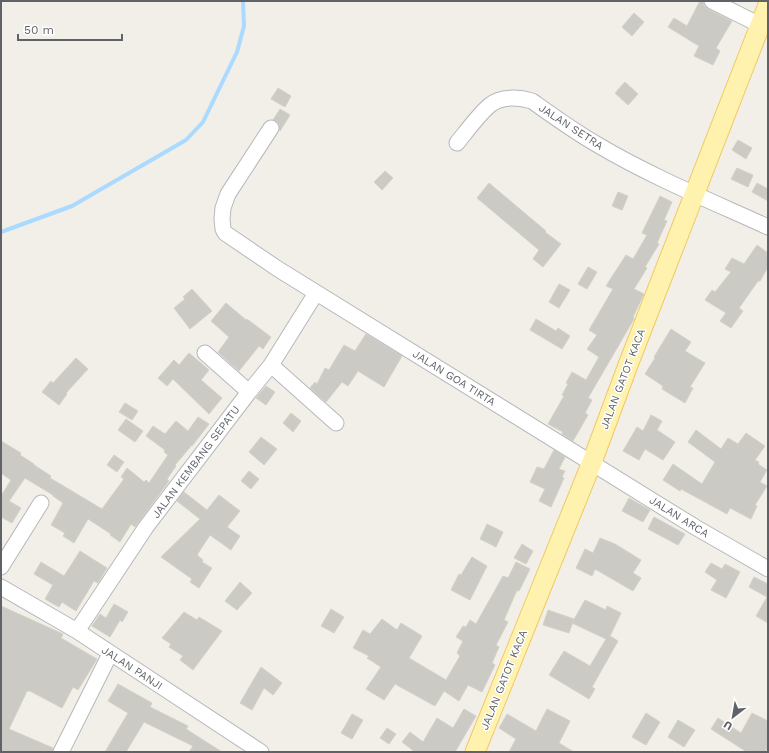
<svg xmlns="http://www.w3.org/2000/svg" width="769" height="753" font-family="'Work Sans',sans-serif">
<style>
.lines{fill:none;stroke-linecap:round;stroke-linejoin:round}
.stream{stroke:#aadaff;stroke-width:4}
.building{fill:#cccac5;stroke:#d6d1c6}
.minor-casing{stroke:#b5b8bc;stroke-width:17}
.major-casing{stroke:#f2c960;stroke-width:21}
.minor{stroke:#fff;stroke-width:15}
.major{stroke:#fff2af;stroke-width:19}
.labels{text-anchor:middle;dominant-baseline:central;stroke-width:3;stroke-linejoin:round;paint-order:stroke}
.street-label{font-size:11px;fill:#5f6368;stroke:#fff}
</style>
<rect width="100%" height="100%" fill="#f1efe8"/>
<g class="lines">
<!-- stream -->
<path class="stream" d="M1 232 72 206 186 140 203 122 237 52 244 26 243 1"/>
</g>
<!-- building -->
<path class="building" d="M700 1H703L704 6 708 9 732 21 716 48 720 51 713 65 694 56 699 46 668 27 674 18 687 26Z
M634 13 644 22 632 36 622 27Z
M625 82 638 94 628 105 615 93Z
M278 88 291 96 285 107 271 99Z
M280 109 290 115 280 131 279 124 273 120Z
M738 140 752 148 746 159 732 150Z
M737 168 753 175 748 187 731 179Z
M385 171 393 178 382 190 374 182Z
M489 183 546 231 545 232 561 244 543 267 533 259 539 250 477 198Z
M757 183 768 189V201L752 192Z
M618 192 628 196 622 210 612 206Z
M660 196 672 202 664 220 667 221 657 243 659 244 645 267 647 268 634 289 644 294 633 317 634 319 588 398 592 400 585 413 588 415 573 441 562 434 563 432 548 424 564 396 562 395 568 384 566 383 572 372 586 380 599 357 587 349 597 335 589 330 613 289 606 286 626 255 633 259 647 235 642 233Z
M757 245 768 253V267L760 281H758L739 308 743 311 731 328 720 321 726 313 705 300 712 290 715 292 731 272 725 269 732 258 744 264Z
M588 267 597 272 587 289 578 284Z
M559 284 570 290 559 308 549 302Z
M192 289 212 311 190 329 174 308 185 299 183 297Z
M226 303 246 320 247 319 271 337 263 349 259 346 239 371 218 352 229 337 211 321Z
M536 319 556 331 558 328 570 336 562 349 530 330Z
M671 329 691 342 685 351 705 363 690 387 693 388 685 403 662 389 663 386 645 374 655 358 654 357Z
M366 334 402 356 384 387 358 371 348 386 342 382 326 402 310 388 315 382 317 384 325 368 329 370 344 345 355 351Z
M189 353 209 370 201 380 222 398 209 414 173 379 167 386 158 378 174 360 179 365Z
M76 358 88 369 66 393 67 394 59 405 42 392 51 381 53 383Z
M266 386 275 392 266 405 256 398Z
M125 403 138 411 132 420 119 412Z
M291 413 301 421 293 432 283 423Z
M651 415 662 421 657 430 675 442 663 460 645 449 639 460 623 451 637 427 643 431Z
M198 417 209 424 192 446V445L175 465 176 466 167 479 169 481 135 527 131 524 120 542 110 535 111 534 88 519 74 543 63 536 65 533 51 525 63 503 53 496V495L25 478 9 501 21 508 12 523 1 517V496L11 480 1 473V441L21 453 20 455 34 464V465L51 476 50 478 102 509 124 479 121 477 127 468 144 482 146 480 149 483 168 455 164 452 165 450 146 436 153 426 165 434 176 421 188 431Z
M126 419 143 431 135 442 118 430Z
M696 430 721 449 728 438 738 444 746 433 765 446 755 460 759 462 758 464 767 470 760 482 767 486 755 505 757 506 751 519 730 508 727 514 681 489 680 491 663 480 673 464 702 484 715 462 688 442Z
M261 437 277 449 264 465 249 452Z
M554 450 565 457 559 469 565 471 562 477 564 478 551 507 539 501 545 489 530 482 537 467 544 469Z
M114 455 124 462 117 472 107 465Z
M249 471 259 479 251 489 241 481Z
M184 492 207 510 219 495 240 511 227 527 240 536 231 550 210 535 197 555 203 560 202 562 212 568 199 588 190 582 192 579 161 557 200 519 177 501Z
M629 498 650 510 643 522 622 511Z
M654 517 685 534 678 545 648 529Z
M487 524 503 532 496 547 480 539Z
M600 538 615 544 641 560 633 573 641 578 633 591 595 569 592 576 576 568 585 549 593 553Z
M522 544 533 551 526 564 514 558Z
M80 551 107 568 98 583 94 581 76 611 62 602 59 607 45 599 53 585 34 574 41 562 64 576Z
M472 557 487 566 470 600 451 590 459 574 461 575Z
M516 562 530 569 519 591 517 590 504 620 508 622 496 645 499 647 492 663 495 665 482 692 468 685 459 701 444 691 435 706 395 684 384 700 366 689 381 667 367 658 369 656 353 648 363 630 370 634 382 619 397 630 401 623 422 636 409 658 446 680 460 656 457 653 463 641 456 637 463 626 466 627 470 620 476 624 503 576 508 578Z
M711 563 722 569 725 564 740 572 726 598 711 590 717 580 705 572Z
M754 577 768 584V623L756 616 767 597 749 587Z
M240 582 252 593 237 610 225 601Z
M585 600 606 610 607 606 621 613 610 636 618 641 592 687 595 689 589 699 549 675 564 651 590 666 606 639 572 623Z
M114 604 128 612 122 622 120 620 110 637 92 626 100 614 106 618Z
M1 606 63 634 61 638 97 659 78 690 73 687 62 708 30 691H27L9 729 53 748 52 752H1Z
M331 609 344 617 334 633 321 626Z
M548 610 574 619 569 633 543 625Z
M184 612 197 620 199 617 222 631 193 670 180 660 183 656 169 647 171 644 162 638Z
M261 667 282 683 273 695 264 688 252 710 240 703Z
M118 684 152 703 150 707 188 726 186 729 222 752H189L193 746 144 722 126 752H105L128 713 108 701Z
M464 709 476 716 455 752H415L402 742 410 732 423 742 437 718 453 728Z
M547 709 570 721 559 743 574 752H509L516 739 499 728 507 714 536 731Z
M646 713 660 722 646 745 632 737Z
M752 713 768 721V747L765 752H747L711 729 718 718 741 733Z
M352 714 363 720 352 739 341 733Z
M678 720 695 730 684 747 668 737Z
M387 728 396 734 389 744 380 738Z"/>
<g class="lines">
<!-- minor casing -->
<g class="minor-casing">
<path id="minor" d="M712 1 760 25
M271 128 228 194 223 208 222 219 223 229 225 233 278 269 695 527 768 569
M457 143C466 132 480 113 490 105 501 96 519 97 532 101 553 116 575 132 598 145 652 177 711 201 768 227
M205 353 249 392
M271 365 336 423
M1 567 41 503
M1 587 77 631 261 752
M77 631 146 527 249 392 271 365 316 293
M61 752 110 654"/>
</g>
<!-- major casing -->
<g class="major-casing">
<path id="major" d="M475 752 592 462 628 365 768 5"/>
</g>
<!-- minor -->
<use href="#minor" class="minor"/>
<!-- major -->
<use href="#major" class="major"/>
</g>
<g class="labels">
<!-- street labels -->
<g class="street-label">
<text transform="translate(571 127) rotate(33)">JALAN SETRA</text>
<text transform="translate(454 378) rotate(32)">JALAN GOA TIRTA</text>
<text transform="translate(623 379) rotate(-69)">JALAN GATOT KACA</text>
<text transform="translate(196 462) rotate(-53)">JALAN KEMBANG SEPATU</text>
<text transform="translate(679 517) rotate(32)">JALAN ARCA</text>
<text transform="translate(132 668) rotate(33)">JALAN PANJI</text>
<text transform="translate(504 680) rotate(-68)">JALAN GATOT KACA</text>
</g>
</g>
<!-- border -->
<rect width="769" height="753" fill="none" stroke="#5f6368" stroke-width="4"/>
<!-- north arrow -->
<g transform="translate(733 717) rotate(211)" stroke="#ffffff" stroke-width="3" paint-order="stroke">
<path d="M0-3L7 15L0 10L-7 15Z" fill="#5f6368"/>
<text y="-6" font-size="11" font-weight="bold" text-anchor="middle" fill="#5f6368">U</text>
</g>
<!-- scale -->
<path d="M18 34v6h104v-6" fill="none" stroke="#5f6368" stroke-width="2"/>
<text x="24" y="34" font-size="12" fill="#5f6368" stroke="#ffffff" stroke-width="3" paint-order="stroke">50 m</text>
</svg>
